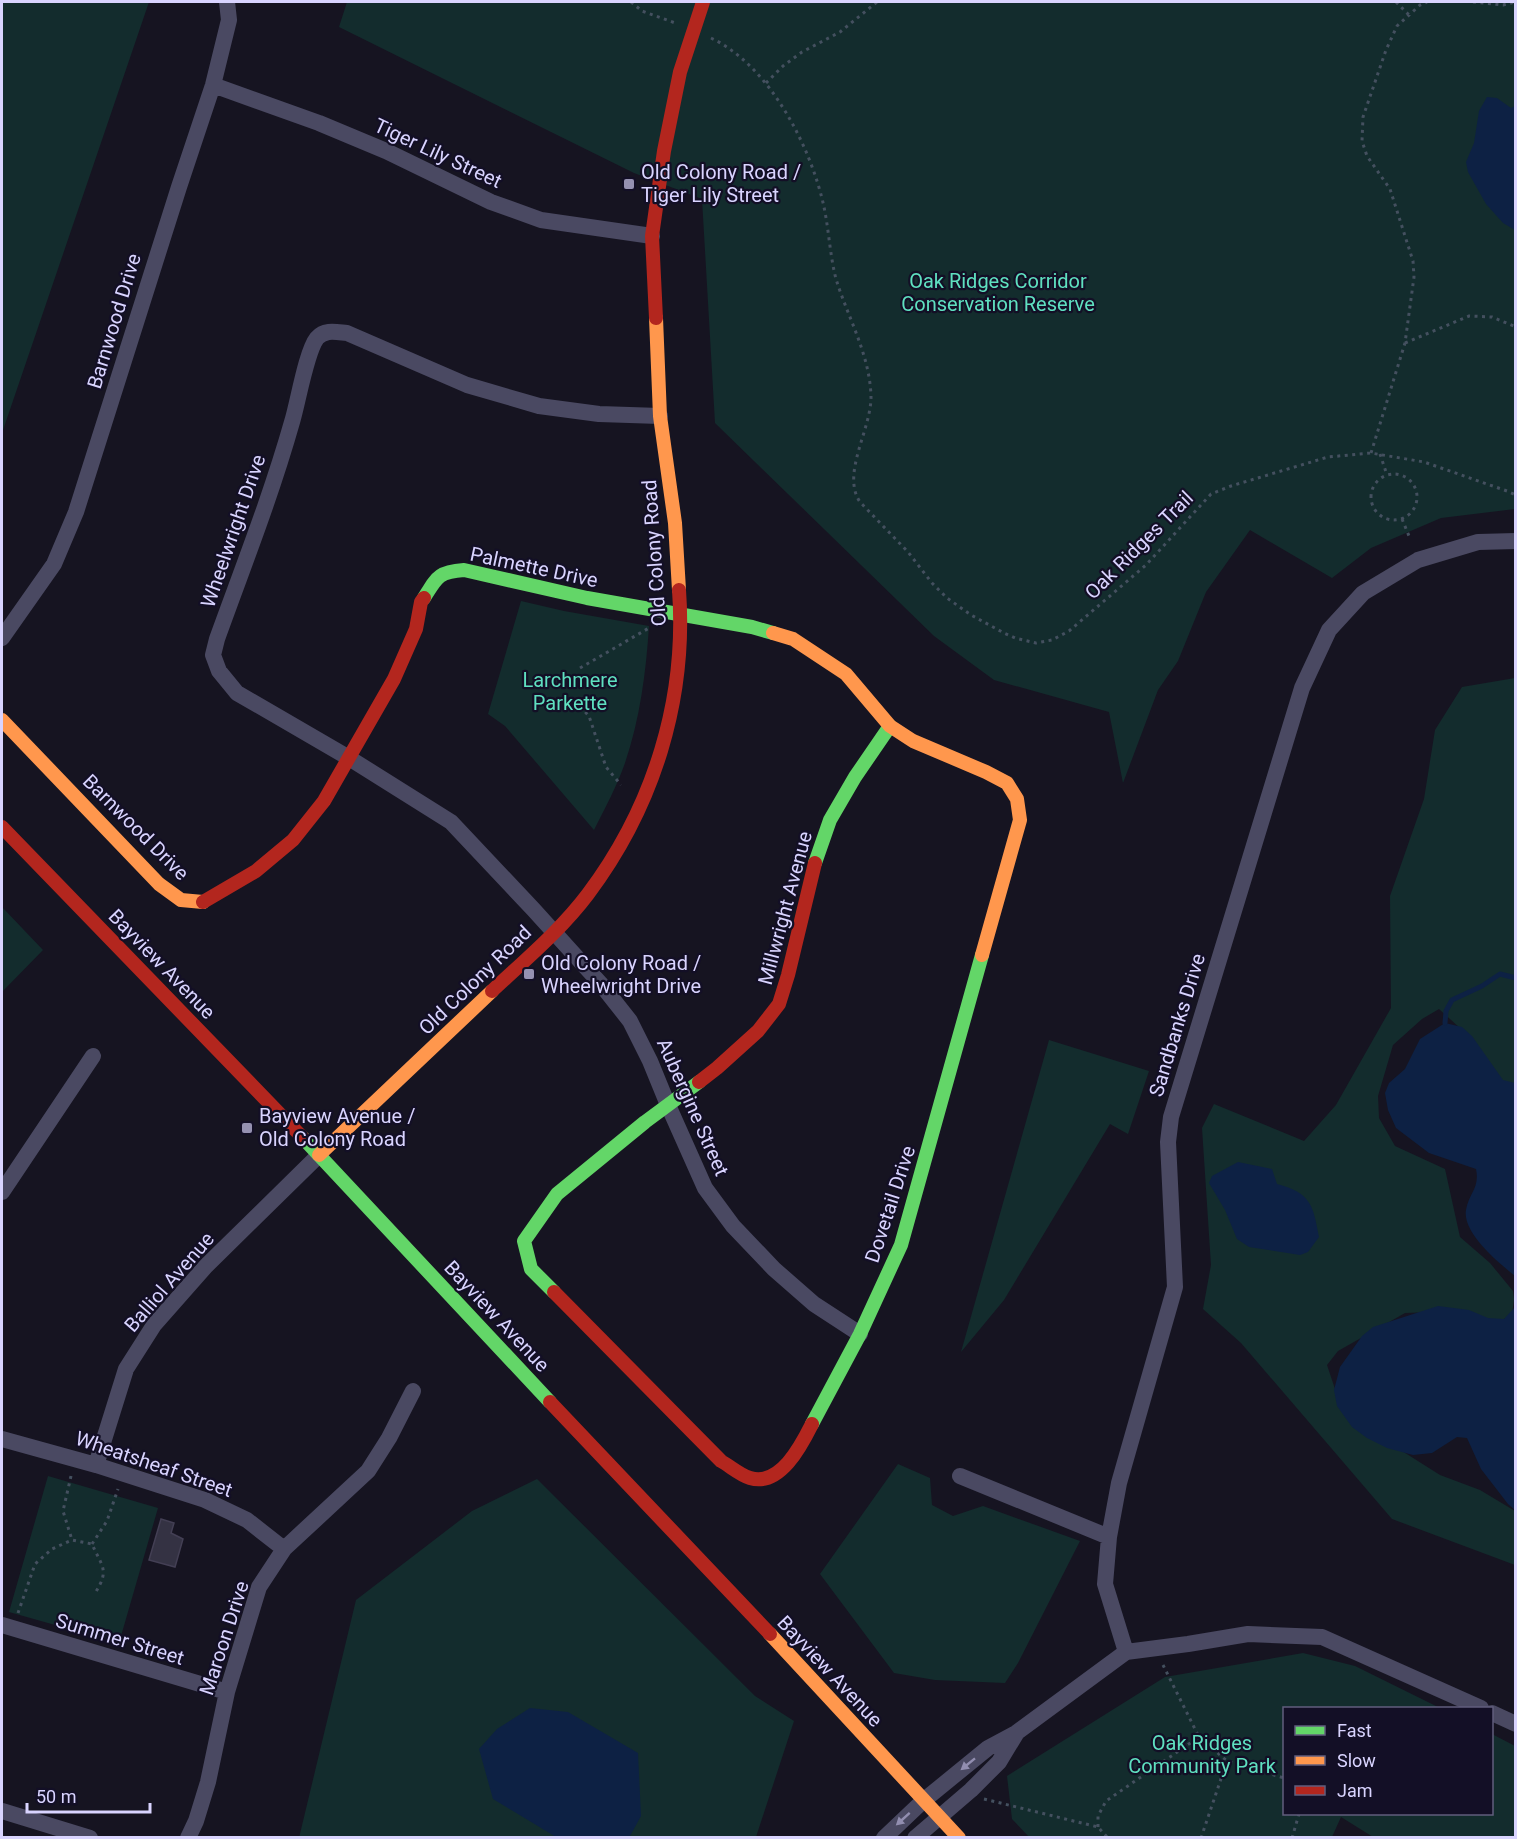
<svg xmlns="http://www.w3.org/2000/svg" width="1517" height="1839" font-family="Roboto,sans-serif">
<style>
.green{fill:#132c2d}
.water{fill:#0d2144}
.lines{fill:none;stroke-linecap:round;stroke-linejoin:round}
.stream{stroke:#0d2144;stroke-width:5}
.building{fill:#343243;stroke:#433f54;stroke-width:1.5}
.path{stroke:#44505f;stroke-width:3;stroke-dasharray:3 4.5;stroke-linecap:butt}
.street{stroke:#4a4962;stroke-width:16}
.fast{stroke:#63d668;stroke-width:14}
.slow{stroke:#ff974d;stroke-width:14}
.jam{stroke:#b3261e;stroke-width:14}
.oneway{fill:#928eb0}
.poi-dot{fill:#9591b1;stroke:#130f26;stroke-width:2}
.labels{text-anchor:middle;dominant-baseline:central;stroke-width:4.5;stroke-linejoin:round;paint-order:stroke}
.street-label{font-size:20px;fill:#d9d4ff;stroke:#130f26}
.poi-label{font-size:20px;fill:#d9d4ff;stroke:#130f26;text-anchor:start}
.park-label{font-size:20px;fill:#5fe0c0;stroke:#130f26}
</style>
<rect width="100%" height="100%" fill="#161421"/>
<!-- green -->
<path class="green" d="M2 2H149L2 433Z
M347 2H1515V509L1441 518 1371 548 1332 578 1250 530 1206 592 1178 661 1158 690 1123 783 1109 712 994 680 934 636 715 423 702 199 634 173 339 27Z
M521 601 564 611 649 626C646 672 640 719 625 763 617 786 605 808 594 830L505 726 488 714Z
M1515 678V1094H1512L1461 1029 1439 1009 1422 1019 1393 1045 1378 1096 1379 1118 1395 1146 1445 1169 1460 1237 1490 1263 1513 1291 1514 1299 1512 1315 1490 1326 1459 1311 1405 1313 1338 1351 1327 1365 1338 1398 1391 1444 1440 1475 1480 1490 1515 1511V1565L1392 1519 1241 1343 1203 1309 1211 1265 1202 1128 1214 1104 1304 1141 1336 1105 1391 1008 1390 896 1424 799 1435 730 1462 687Z
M2 907 43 950 2 992Z
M1049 1040 1149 1071 1128 1134 1110 1124 1004 1300 961 1352Z
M898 1464 930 1478 932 1505 953 1516 983 1506 1080 1541 1018 1663 1005 1683 935 1680 894 1673 820 1574Z
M48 1476 158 1508 119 1643 9 1612Z
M537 1479 755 1696 794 1721 756 1837 299 1838 356 1600 472 1511Z
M1303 1653 1355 1666 1440 1708H1284V1814H1492V1734L1515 1746V1837H1373L1341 1817 1332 1837 1030 1838 1012 1819 1007 1776 1165 1677Z"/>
<!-- water -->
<path class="water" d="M1487 97 1497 98 1511 108 1515 106V230L1503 223 1486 204 1468 172 1466 162 1474 143 1479 111Z
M1445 1023 1462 1027 1472 1036 1503 1080 1515 1083V1276C1499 1263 1462 1233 1466 1210 1469 1193 1480 1188 1476 1169L1429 1153 1396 1128 1388 1110 1385 1093 1389 1083 1405 1069 1420 1039Z
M1238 1162 1272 1169 1277 1184C1311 1193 1313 1205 1319 1237L1308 1252 1300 1255 1249 1247 1237 1239 1225 1210 1209 1183 1212 1176Z
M1438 1306 1469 1310 1488 1318 1504 1319 1515 1307V1510L1508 1504 1481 1469 1467 1438 1457 1437 1432 1453 1413 1455 1387 1448 1367 1438 1352 1427 1337 1406 1334 1390 1340 1367 1362 1336 1373 1327Z
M530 1708 568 1712 638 1753 641 1816 630 1836 556 1837 493 1799 479 1749 497 1729Z"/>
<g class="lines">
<!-- stream -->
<path class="stream" d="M1445 1023 1446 1011 1452 1000 1482 986 1500 974 1516 978"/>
</g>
<!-- building -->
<path class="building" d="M161 1519 174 1523 171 1533 183 1539 175 1567 149 1560Z"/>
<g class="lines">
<!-- path -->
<path class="path" d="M631 2 642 11 678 24
M1396 2 1409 15
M1473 2 1503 5 1515 2
M711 38C770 66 811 147 824 207 829 231 830 256 836 279 848 318 870 355 871 397 871 430 841 474 860 502L908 552 932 583 947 598 971 615 1004 633 1015 638 1036 643 1052 640 1069 631 1146 565 1211 494 1231 486 1328 457 1371 453 1424 462 1507 491 1516 495
M766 83 783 66 802 52 840 32 877 2
M1405 343 1469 316 1492 317 1516 327
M1371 453 1405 343 1414 277 1413 261 1390 189 1367 156 1362 141 1363 117 1386 50 1397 26 1420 5 1427 2
M1380 454 1387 475
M1371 497a23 23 0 1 1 46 0a23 23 0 1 1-46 0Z
M1402 519 1409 536
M580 668 649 628
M575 701 589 716 606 767 621 785
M71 1476 63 1511 72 1540
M92 1544 107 1521 118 1489
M18 1613 35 1564 52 1549 72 1540 92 1544C102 1567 110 1570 95 1593
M1163 1665 1199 1737 1227 1761 1284 1778
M984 1799 1098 1827 1108 1838
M1098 1827V1816L1106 1801 1199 1737
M1201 1838 1227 1761
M1292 1838 1299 1814"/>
<!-- street -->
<path class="street" d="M213 85 319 123 386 151 491 202 541 220 652 236
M660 416 599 414 539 406 467 385 347 333C336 332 325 329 317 338 306 352 298 403 292 422 271 496 243 567 217 639L213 655 219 671 237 693 349 758 451 822 533 909 600 983 630 1021 650 1061 668 1105 705 1188 733 1226 774 1269 814 1304 860 1334
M2 638 54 564 76 512 179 187 213 85 229 20 227 2
M2 1192 93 1056
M2 1439 96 1465 205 1500 247 1520 284 1549
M96 1465 126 1369 154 1325 206 1266 319 1155
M960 1476 1109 1537
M2 1625 227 1692
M1126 1652 1105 1584 1109 1537 1119 1483 1175 1287 1168 1142 1171 1117 1302 688 1329 630 1363 593 1418 560 1478 542 1516 541
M1492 1713 1516 1724
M2 1811 90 1838
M188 1838 196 1821 208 1782 227 1692 259 1587 284 1549 368 1471 389 1438 413 1391
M884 1838 923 1801 988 1748 1016 1733 1126 1652 1188 1644 1248 1634 1322 1637 1481 1708
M915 1838 971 1790 999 1762 1016 1734"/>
<!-- fast -->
<path class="fast" d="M424 598C437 577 438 572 464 570L587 598 752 627 773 633
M815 863 830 820 855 777 890 726
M303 1138 550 1402
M554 1292 531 1269 524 1241 557 1194 645 1122 699 1082
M812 1424 860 1334 901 1245 982 955"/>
<!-- slow -->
<path class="slow" d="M656 318 660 416 675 523 679 590
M773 633 793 639 846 674 890 726 913 741 986 772 1007 783 1017 799 1020 820 982 955
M2 720 159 884 181 900 203 902
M319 1155 492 991
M770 1634 959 1838"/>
<!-- jam -->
<path class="jam" d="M656 318 652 236 664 151 680 72 703 2
M2 827 303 1138
M203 902 256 871 293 840 324 801 394 679 416 629 421 602 424 598
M492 991C525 960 561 930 588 894 654 806 687 699 679 590
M699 1082 717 1068 758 1031 779 1004 788 975 815 863
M554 1292 721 1461C730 1466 740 1475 750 1478 780 1487 801 1446 812 1424
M550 1402 770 1634"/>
</g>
<!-- one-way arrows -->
<defs><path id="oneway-solid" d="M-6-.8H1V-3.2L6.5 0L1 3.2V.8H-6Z" transform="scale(1.5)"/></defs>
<g class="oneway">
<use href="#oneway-solid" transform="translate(968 1764) rotate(141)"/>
<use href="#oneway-solid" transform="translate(903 1819) rotate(138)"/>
</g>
<!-- markers -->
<g class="poi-dot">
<rect x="623" y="178" width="12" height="12" rx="3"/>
<rect x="523" y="968" width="12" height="12" rx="3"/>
<rect x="241" y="1122" width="12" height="12" rx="3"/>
</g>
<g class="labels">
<!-- street labels -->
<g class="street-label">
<text transform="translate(438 153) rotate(25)">Tiger Lily Street</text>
<text transform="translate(114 321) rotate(-73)">Barnwood Drive</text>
<text transform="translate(233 531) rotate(-71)">Wheelwright Drive</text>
<text transform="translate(1139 545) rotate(-45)">Oak Ridges Trail</text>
<text transform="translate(654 553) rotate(-94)">Old Colony Road</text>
<text transform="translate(534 567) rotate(12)">Palmette Drive</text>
<text transform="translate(136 827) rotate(45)">Barnwood Drive</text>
<text transform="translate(785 908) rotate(-75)">Millwright Avenue</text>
<text transform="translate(162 964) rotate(46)">Bayview Avenue</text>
<text transform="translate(475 980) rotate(-44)">Old Colony Road</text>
<text transform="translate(1177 1025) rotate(-73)">Sandbanks Drive</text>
<text transform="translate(693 1107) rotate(66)">Aubergine Street</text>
<text transform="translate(890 1204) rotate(-72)">Dovetail Drive</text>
<text transform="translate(169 1282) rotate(-49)">Balliol Avenue</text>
<text transform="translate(497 1316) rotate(47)">Bayview Avenue</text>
<text transform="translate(154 1464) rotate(19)">Wheatsheaf Street</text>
<text transform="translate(224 1638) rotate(-72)">Maroon Drive</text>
<text transform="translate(120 1639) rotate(17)">Summer Street</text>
<text transform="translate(830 1671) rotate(47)">Bayview Avenue</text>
</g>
<!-- poi labels -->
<g class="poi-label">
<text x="641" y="172">Old Colony Road /<tspan x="641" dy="23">Tiger Lily Street</tspan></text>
<text x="541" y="963">Old Colony Road /<tspan x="541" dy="23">Wheelwright Drive</tspan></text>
<text x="259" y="1116">Bayview Avenue /<tspan x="259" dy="23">Old Colony Road</tspan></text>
</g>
<!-- park labels -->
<g class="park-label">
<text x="998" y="281">Oak Ridges Corridor<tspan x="998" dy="23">Conservation Reserve</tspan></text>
<text x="570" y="680">Larchmere<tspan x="570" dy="23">Parkette</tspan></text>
<text x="1202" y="1743">Oak Ridges<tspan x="1202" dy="23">Community Park</tspan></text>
</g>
</g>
<!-- border -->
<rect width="1517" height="1839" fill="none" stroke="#d9d4ff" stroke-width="6"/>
<!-- legend -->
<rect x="1283" y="1707" width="210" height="108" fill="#130f26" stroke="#625e7d" stroke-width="1.5"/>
<rect x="1295" y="1726" width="30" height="9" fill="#63d668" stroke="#625e7d" stroke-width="1.5"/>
<text x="1337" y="1737" font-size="18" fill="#d9d4ff">Fast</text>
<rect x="1295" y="1756" width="30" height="9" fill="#ff974d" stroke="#625e7d" stroke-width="1.5"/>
<text x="1337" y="1767" font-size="18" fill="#d9d4ff">Slow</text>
<rect x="1295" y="1786" width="30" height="9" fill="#b3261e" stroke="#625e7d" stroke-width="1.5"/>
<text x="1337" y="1797" font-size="18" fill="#d9d4ff">Jam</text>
<!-- scale -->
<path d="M27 1803v9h123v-9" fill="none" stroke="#d9d4ff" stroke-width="3"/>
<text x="36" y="1803" font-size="18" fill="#d9d4ff" stroke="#130f26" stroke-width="4.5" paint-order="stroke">50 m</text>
</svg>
